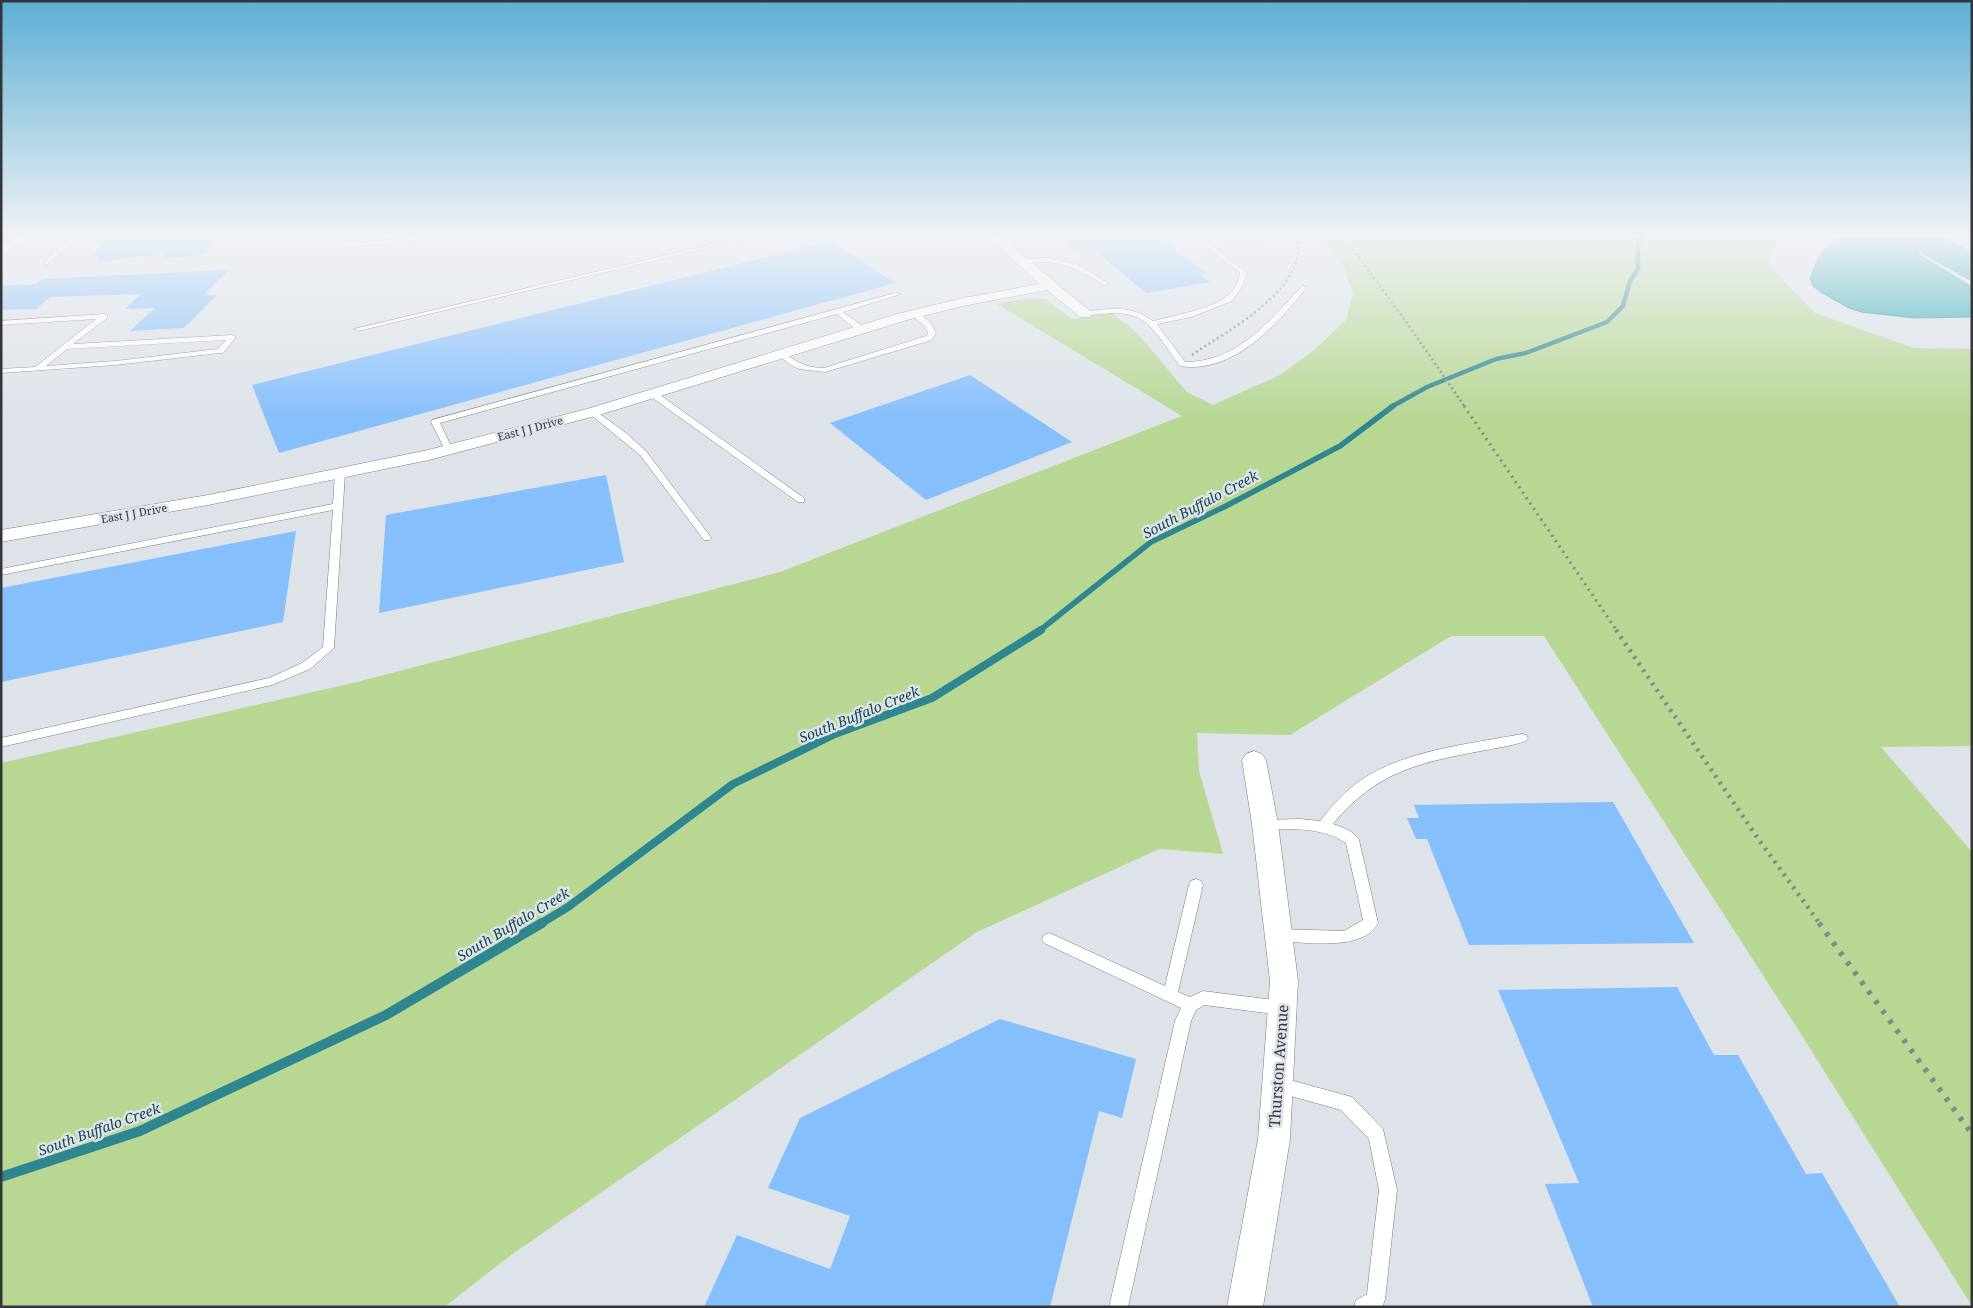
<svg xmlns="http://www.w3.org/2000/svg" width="1973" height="1308" font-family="'Noto Serif',serif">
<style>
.green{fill:#b7d793}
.water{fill:#2aa8b5;stroke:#2d8690}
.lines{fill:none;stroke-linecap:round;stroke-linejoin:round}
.stream-far3{stroke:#2d8690;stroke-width:4.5}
.stream-far2{stroke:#2d8690;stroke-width:5.5}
.stream-far1{stroke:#2d8690;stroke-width:8}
.stream{stroke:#2d8690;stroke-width:10}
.building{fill:#85bffc}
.lane-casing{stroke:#787d83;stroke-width:1}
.street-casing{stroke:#787d83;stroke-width:1}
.lane{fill:#fff;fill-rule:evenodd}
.street{fill:#fff;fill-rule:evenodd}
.rail-far3{stroke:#84878c;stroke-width:2.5;stroke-dasharray:2 3;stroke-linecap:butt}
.rail-far2{stroke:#84878c;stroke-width:3;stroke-dasharray:2 4.5;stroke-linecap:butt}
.rail-far1{stroke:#84878c;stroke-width:4.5;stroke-dasharray:2.5 5.5;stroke-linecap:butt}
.rail{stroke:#84878c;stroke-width:5.5;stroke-dasharray:4 8;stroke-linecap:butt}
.labels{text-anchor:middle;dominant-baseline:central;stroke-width:5;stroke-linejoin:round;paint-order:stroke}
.far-street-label{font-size:11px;fill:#343639;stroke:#dde3e9}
.water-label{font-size:14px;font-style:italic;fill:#14484e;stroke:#dde3e9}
.near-street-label{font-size:15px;fill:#343639;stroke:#dde3e9}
</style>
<rect width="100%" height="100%" fill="#dde3e9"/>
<!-- green -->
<path class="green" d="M1322 237H1778L1768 264 1815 313 1914 348 1972 349V746L1881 747 1972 852V1306L1799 1031 1544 636H1451L1290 735 1197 733 1199 771 1223 854 1159 849 977 932 511 1255 444 1307H1V763L357 682 780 572 1182 416 997 304 1028 298 1045 299 1072 319 1112 313 1137 333 1187 392 1213 405 1280 375 1313 351 1346 320 1353 294 1344 267Z"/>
<!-- water -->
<path class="water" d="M1852 237H1942L1972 253V281L1920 252H1915L1972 287V317L1914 318 1861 312 1849 308 1822 293 1813 286 1810 279 1818 258 1830 244 1837 240Z"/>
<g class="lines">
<!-- stream-far3 -->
<path class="stream-far3" d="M1391 407 1427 387 1496 359 1526 353 1607 322 1623 306 1630 281 1638 269V243L1641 237"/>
<!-- stream-far2 -->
<path class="stream-far2" d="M1039 631 1151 542 1226 506 1340 446 1393 406"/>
<!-- stream-far1 -->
<path class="stream-far1" d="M540 924 568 907 733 784 835 734 932 698 1041 630"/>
<!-- stream -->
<path class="stream" d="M1 1177 140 1131 386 1015 542 923"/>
</g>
<!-- building -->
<path class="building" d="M108 237H215L206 254 163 259 165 254 95 262 99 256 90 257Z
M1066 237H1157L1207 273 1200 275 1210 282 1146 293 1092 248 1076 250 1061 239Z
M1223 237H1261L1264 242H1226Z
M831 241 895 283 279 453 252 385Z
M229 270 204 295H217L184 328 130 331 155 308 125 309 141 294 50 297 36 309 1 310V286L36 284 43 279Z
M970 375 1072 442 926 500 830 423Z
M606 475 624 562 379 613 386 515Z
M296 531 283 622 1 682V588Z
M1613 802 1694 943 1469 945 1427 839H1416L1407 818H1419L1414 805Z
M1677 987 1714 1055H1738L1806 1174 1822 1173 1900 1307H1593L1545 1184 1579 1183 1498 990Z
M1000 1019 1136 1059 1122 1118 1099 1111 1050 1307H704L737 1235 830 1269 850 1216 768 1188 800 1118Z"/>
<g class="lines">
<!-- lane casing -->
<g class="lane-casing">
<path id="lane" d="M71 237H77L48 264H44V262Z
M337 237H343L342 240C370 247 400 235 428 237L425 239 354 247 337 242Z
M743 237H753L358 331 354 329Z
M1016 237H1023C1017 242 1004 246 997 242Z
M1202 241H1206L1246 272 1244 284 1232 301 1191 317 1157 324 1185 362C1238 362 1269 321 1302 286L1307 287C1278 324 1233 375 1180 366 1146 320 1146 307 1085 316L1081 314 1085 312C1110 308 1131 305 1153 321 1170 317 1216 307 1227 296 1235 290 1238 282 1240 273L1202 243Z
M1048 258 1077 264 1109 284 1104 285C1071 265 1060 260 1021 263L1018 261 1021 259Z
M895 293 901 294 843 312 865 328V332H859L837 314 440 423 453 450 452 452H446L431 422 432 420Z
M912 312H918L931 323 936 333 932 340 825 372 799 369 789 364 778 355 785 353C797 363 808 368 824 368L926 336 928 333 925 326 912 316Z
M104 314H107V318L73 344 232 335 236 337 223 353H220L115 365 1 373V369L35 367 96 319 1 325V321ZM226 340 218 349 115 361 46 366 67 349Z
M650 392H656L804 498V502H798L650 396Z
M593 409 626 433 646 451 710 536 712 538 710 540H704L640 455 590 414V410Z
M340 470 345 473 334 648 310 669 272 685 1 747V738L269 678 302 663 323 647 333 510 1 575V569L333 504 335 473Z
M1522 734 1526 735 1528 738 1526 741C1512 746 1496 748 1481 751 1417 763 1376 772 1333 824 1342 827 1354 831 1359 840L1378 923C1364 952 1304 942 1278 941L1273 939 1271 935 1273 931 1278 929 1344 931 1363 920 1346 843C1321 827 1294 829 1265 829L1260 828 1258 824 1260 820 1300 819 1320 821C1332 806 1345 791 1361 780 1405 750 1470 744 1522 734Z
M1196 879 1201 881 1203 885 1178 992 1190 997 1203 991 1282 1001 1287 1003 1290 1008 1287 1013 1282 1015 1204 1005 1196 1010 1191 1021 1128 1307H1109L1175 1021 1181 1008 1044 943 1042 939 1044 935 1049 933 1054 935 1165 986 1189 885 1191 881Z
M1279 1077 1352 1097 1383 1129 1397 1190 1385 1300 1382 1307H1354L1356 1300 1367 1294 1379 1190 1369 1139 1341 1110 1273 1091 1271 1085 1273 1079Z"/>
</g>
<!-- street casing -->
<g class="street-casing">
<path id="street" d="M18 237H32L1 255V246Z
M988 237H1001L1090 311 1092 314 1090 317H1080L1047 290 963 306 907 320 599 415 429 460 208 505 1 542V530L208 495 428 450 587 409 897 314 963 298 1040 284Z
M1254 751 1262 754 1266 760 1278 824 1298 981 1290 1139 1263 1307H1227L1258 1139 1270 981 1252 824 1242 760 1246 754Z"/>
</g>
<!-- lane -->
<use href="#lane" class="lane"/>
<!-- street -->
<use href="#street" class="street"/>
<!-- rail-far3 -->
<path class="rail-far3" d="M1344 237 1414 333 1465 407
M1192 355C1228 330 1309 289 1297 237"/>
<!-- rail-far2 -->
<path class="rail-far2" d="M1464 406 1617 631"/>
<!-- rail-far1 -->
<path class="rail-far1" d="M1616 630 1759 840 1820 924"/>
<!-- rail -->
<path class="rail" d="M1819 923 1972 1134"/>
</g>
<!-- sky -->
<linearGradient id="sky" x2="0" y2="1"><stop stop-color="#5cafd4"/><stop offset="0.56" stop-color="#f0f2f5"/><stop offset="1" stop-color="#f0f2f5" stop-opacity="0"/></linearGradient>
<rect width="1973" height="420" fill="url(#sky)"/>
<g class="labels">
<!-- far-street labels -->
<g class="far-street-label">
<text transform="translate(530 428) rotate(-15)">East J J Drive</text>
<text transform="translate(134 513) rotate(-10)">East J J Drive</text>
</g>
<!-- water labels -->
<g class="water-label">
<text transform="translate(1200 504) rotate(-28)">South Buffalo Creek</text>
<text transform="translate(859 714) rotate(-22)">South Buffalo Creek</text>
<text transform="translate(513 924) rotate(-31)">South Buffalo Creek</text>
<text transform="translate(99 1129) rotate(-20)">South Buffalo Creek</text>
</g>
<!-- near-street labels -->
<g class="near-street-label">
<text transform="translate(1278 1066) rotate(-86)">Thurston Avenue</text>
</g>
</g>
<!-- border -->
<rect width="1973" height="1308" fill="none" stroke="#343639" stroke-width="5"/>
</svg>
